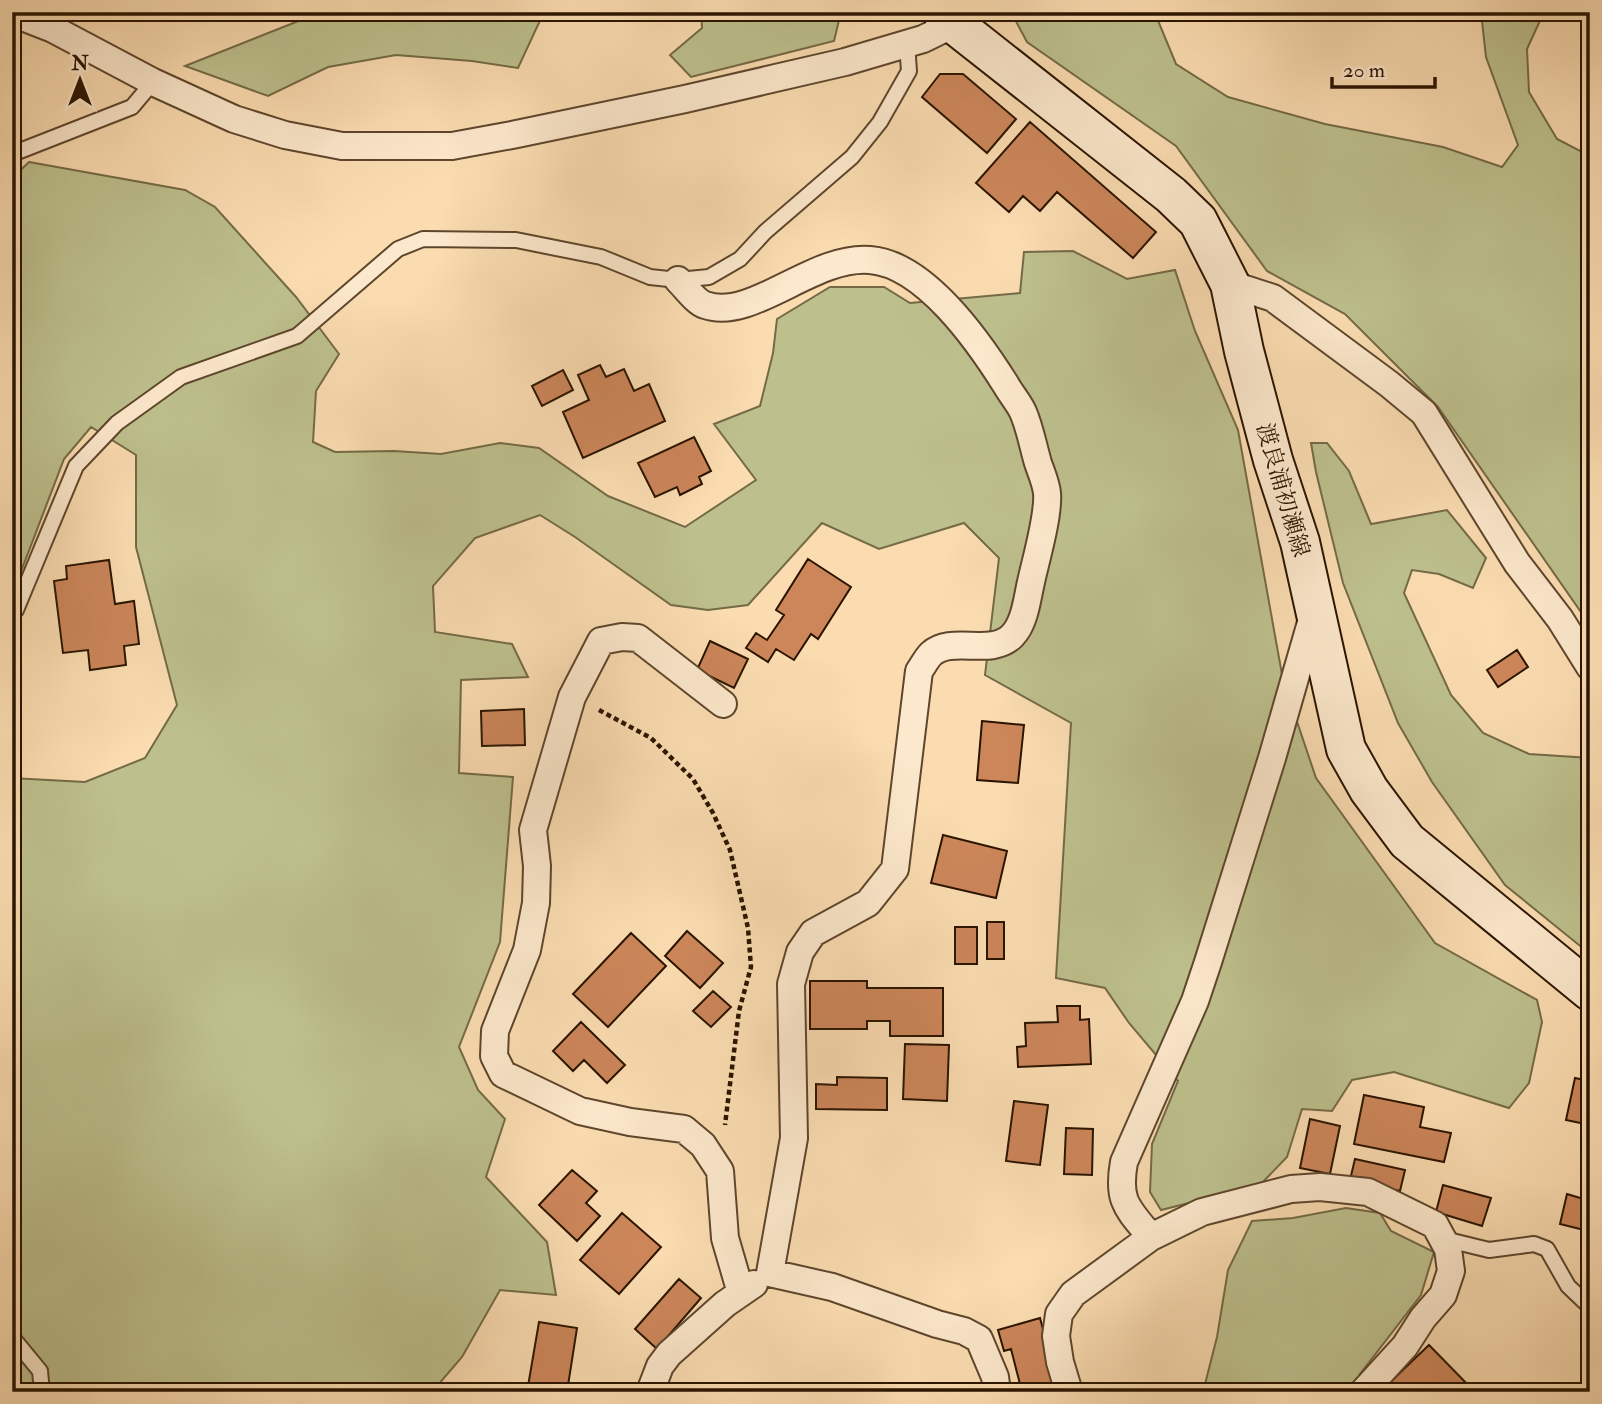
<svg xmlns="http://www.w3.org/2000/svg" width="1602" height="1404" font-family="'IM FELL Double Pica','Noto Serif JP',serif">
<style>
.green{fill:#bdc08d;stroke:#746a46;stroke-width:2}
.building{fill:#cc865a;stroke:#2a1400;stroke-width:2}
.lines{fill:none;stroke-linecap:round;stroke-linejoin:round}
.service-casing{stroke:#5e462c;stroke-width:18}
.minor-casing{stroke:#5e462c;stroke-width:30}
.secondary-casing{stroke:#2a1400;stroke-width:42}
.path{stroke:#2a1400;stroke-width:4.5;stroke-dasharray:5 3.5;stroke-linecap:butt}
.service{stroke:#fce8cc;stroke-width:14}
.minor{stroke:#fce8cc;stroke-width:26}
.secondary{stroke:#fce8cc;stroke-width:38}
.labels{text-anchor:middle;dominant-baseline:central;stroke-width:5;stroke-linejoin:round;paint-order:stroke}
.street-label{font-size:23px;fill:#2a1400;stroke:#fce8cc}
</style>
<rect width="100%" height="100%" fill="#fbdcb1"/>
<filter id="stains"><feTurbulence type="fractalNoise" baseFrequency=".00286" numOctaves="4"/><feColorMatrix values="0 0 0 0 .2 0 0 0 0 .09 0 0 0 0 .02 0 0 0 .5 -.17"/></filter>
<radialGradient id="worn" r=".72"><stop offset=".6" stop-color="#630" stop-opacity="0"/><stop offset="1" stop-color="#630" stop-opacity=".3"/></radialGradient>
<!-- green -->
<path class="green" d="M321 12H544L518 68 472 61 396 55 328 67 268 96 185 66Z
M701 12H830L840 16 834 41 691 77 670 55 702 28Z
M1011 12H1158L1159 23 1176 64 1228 97 1325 124 1443 147 1502 167 1518 145 1486 57 1481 12H1544L1527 49 1529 92 1557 139 1590 156V625L1438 407 1345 314 1267 271 1176 146 1027 42Z
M29 162 185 190 215 207 296 297 339 354 316 391 313 442 335 452 394 451 441 454 500 443 539 448 608 496 685 527 756 480 714 424 760 406 773 353 777 319 830 287H884L910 303 1020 293 1024 252 1073 251 1127 279 1175 270 1195 331 1238 430 1283 680 1316 778 1435 943 1537 1000 1542 1022 1529 1083 1509 1108 1394 1072 1352 1080 1332 1111 1302 1109 1287 1157 1260 1185 1161 1210 1150 1192 1152 1144 1178 1081 1129 1023 1105 988 1056 978 1071 723 985 675 999 558 964 523 879 549 822 523 748 605 708 610 671 605 575 537 540 515 475 538 433 586 435 632 512 644 528 677 461 680 459 773 513 777 500 942 459 1047 478 1090 505 1119 486 1177 547 1242 556 1295 500 1290 462 1357 432 1392H12V778L85 782 145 758 177 705 136 547V455L91 427 64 459 12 595V178Z
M1311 443H1327L1349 471 1371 524 1447 510 1486 558 1473 588 1439 574 1412 570 1404 593 1451 695 1483 733 1529 754 1590 758V954L1505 885 1432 782 1398 723 1343 583 1316 472Z
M1346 1208 1380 1213 1391 1231 1434 1252 1421 1295 1360 1374 1351 1392H1203L1217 1337 1228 1270 1252 1221 1293 1218Z"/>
<!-- building -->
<path class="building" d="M940 74H963L1016 119 987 153 922 97Z
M12 102 18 119 12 121Z
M1030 122 1156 232 1133 258 1057 192 1040 211 1023 196 1009 212 976 183Z
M600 365 606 377 624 369 634 391 649 384 665 421 583 458 563 412 589 400 578 375Z
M563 370 573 390 542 406 532 386Z
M694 437 711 471 699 477 702 484 680 495 677 487 655 497 638 463Z
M808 559 851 587 818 639 811 634 794 660 776 649 768 662 746 648 756 633 767 640 784 615 776 610Z
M109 560 115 604 134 601 139 644 124 646 126 665 90 670 88 650 63 653 54 581 67 579 66 566Z
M710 641 748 659 734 688 697 670Z
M1517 650 1528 667 1498 687 1487 670Z
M524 709 525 745 482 746 481 711Z
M982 721 1024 725 1018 783 977 780Z
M943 835 1007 851 996 898 931 883Z
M987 922H1004V959H987Z
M955 927H977V964H955Z
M687 931 723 963 700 988 665 956Z
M631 933 666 966 608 1027 573 994Z
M810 981H867V988H943V1036H890V1021H867V1029H810Z
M713 991 731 1007 711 1027 693 1011Z
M1057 1006H1080V1020L1089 1019 1091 1064 1018 1067 1017 1047 1026 1046 1025 1023 1058 1022Z
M581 1022 625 1065 607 1083 584 1060 573 1071 553 1051Z
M905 1044 949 1045 947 1101 903 1099Z
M837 1077 887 1078V1110L816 1109V1084L837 1085Z
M1575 1078 1590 1081V1125L1566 1120Z
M1364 1095 1424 1107 1420 1127 1451 1133 1444 1162 1354 1144Z
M1014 1101 1048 1105 1040 1165 1006 1161Z
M1310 1119 1340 1126 1330 1174 1300 1168Z
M1066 1128 1093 1129 1092 1175 1064 1174Z
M1355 1159 1405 1170 1400 1191 1350 1180Z
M1590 1166V1192L1585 1191Z
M572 1170 597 1191 586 1203 600 1216 577 1241 539 1205Z
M1443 1185 1491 1198 1482 1226 1436 1212Z
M1567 1194 1590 1201 1584 1230 1560 1224Z
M622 1213 661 1247 619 1294 580 1260Z
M679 1279 701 1298 657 1349 635 1329Z
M1040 1318 1060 1392H1022L1011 1349 1004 1351 998 1330Z
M539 1322 577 1328 567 1392H527Z
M1429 1345 1475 1392H1390L1385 1387Z"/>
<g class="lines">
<!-- service casing -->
<g class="service-casing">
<path id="service" d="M12 154 132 107 153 82
M12 614 16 610 76 466 117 423 181 377 297 336 398 249 423 239 516 240 601 257 650 277 678 280 709 277 740 259 765 232 852 157 880 122 909 71 907 44
M1444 1239 1489 1250 1534 1244 1547 1249 1568 1286 1590 1307
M12 1337 40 1371 42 1392"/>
</g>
<!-- minor casing -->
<g class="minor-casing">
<path id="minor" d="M12 13 53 29 153 82 234 119 285 135 342 146H452L512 135 685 99 845 62 923 39 954 24
M678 280C686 288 696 302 705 305 752 322 813 255 870 260 925 264 979 342 1006 385 1011 394 1019 403 1023 412 1030 428 1033 446 1038 463 1041 472 1046 483 1047 493 1049 515 1036 559 1031 582 1027 599 1025 623 1012 636 991 657 952 635 931 654 926 659 923 666 919 671L895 869 868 903 813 933 800 952 791 984 794 1138 770 1273 832 1287 937 1324 964 1331 979 1339 995 1377 997 1392
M1230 284 1273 298 1389 384 1424 413 1517 563 1560 619 1590 667
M723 704 638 638 622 637 601 641 572 697 533 830 537 866 536 903 527 950 495 1031 494 1056 503 1074 580 1111 630 1122 684 1129 703 1145 720 1171 725 1238 741 1293
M1151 1237C1127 1208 1117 1201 1124 1162L1195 1001 1208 962 1272 758 1314 612
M650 1392 660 1366 669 1354 725 1304 754 1284
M1069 1392 1060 1362 1056 1336 1059 1314 1073 1294 1151 1237 1202 1212 1291 1189 1320 1187 1368 1192 1435 1225 1448 1249 1451 1271 1443 1295 1423 1318 1405 1346 1363 1392"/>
</g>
<!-- secondary casing -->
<g class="secondary-casing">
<path id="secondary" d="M942 12 954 24 1171 195 1198 221 1230 284 1244 351 1273 460 1300 542 1346 749 1369 790 1407 841 1590 991"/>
</g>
<!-- path -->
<path class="path" d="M599 710 651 738 693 779 713 813 730 850 748 928 751 967 739 1011 725 1125"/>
<!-- service -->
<use href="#service" class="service"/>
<!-- minor -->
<use href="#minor" class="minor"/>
<!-- secondary -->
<use href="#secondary" class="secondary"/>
</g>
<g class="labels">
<!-- street labels -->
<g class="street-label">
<text transform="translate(1283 490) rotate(74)">渡良浦初瀬線</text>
</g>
</g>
<!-- margin -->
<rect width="1602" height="1404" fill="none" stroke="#fbdcb1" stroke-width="42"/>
<rect x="14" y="14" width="1574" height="1376" fill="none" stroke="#2a1400" stroke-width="3.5"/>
<rect x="21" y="21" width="1560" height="1362" fill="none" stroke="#2a1400" stroke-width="2"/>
<!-- north arrow -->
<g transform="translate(80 80)" stroke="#fce8cc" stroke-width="5" paint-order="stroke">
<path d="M0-5L12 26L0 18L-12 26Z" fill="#2a1400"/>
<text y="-10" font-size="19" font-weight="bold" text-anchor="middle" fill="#2a1400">N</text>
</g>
<!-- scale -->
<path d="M1332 77v10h103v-10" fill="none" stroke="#2a1400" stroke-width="3.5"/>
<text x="1343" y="77" font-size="21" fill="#2a1400" stroke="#fce8cc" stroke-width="5" paint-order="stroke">20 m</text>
<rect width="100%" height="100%" filter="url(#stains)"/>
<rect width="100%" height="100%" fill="url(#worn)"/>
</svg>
